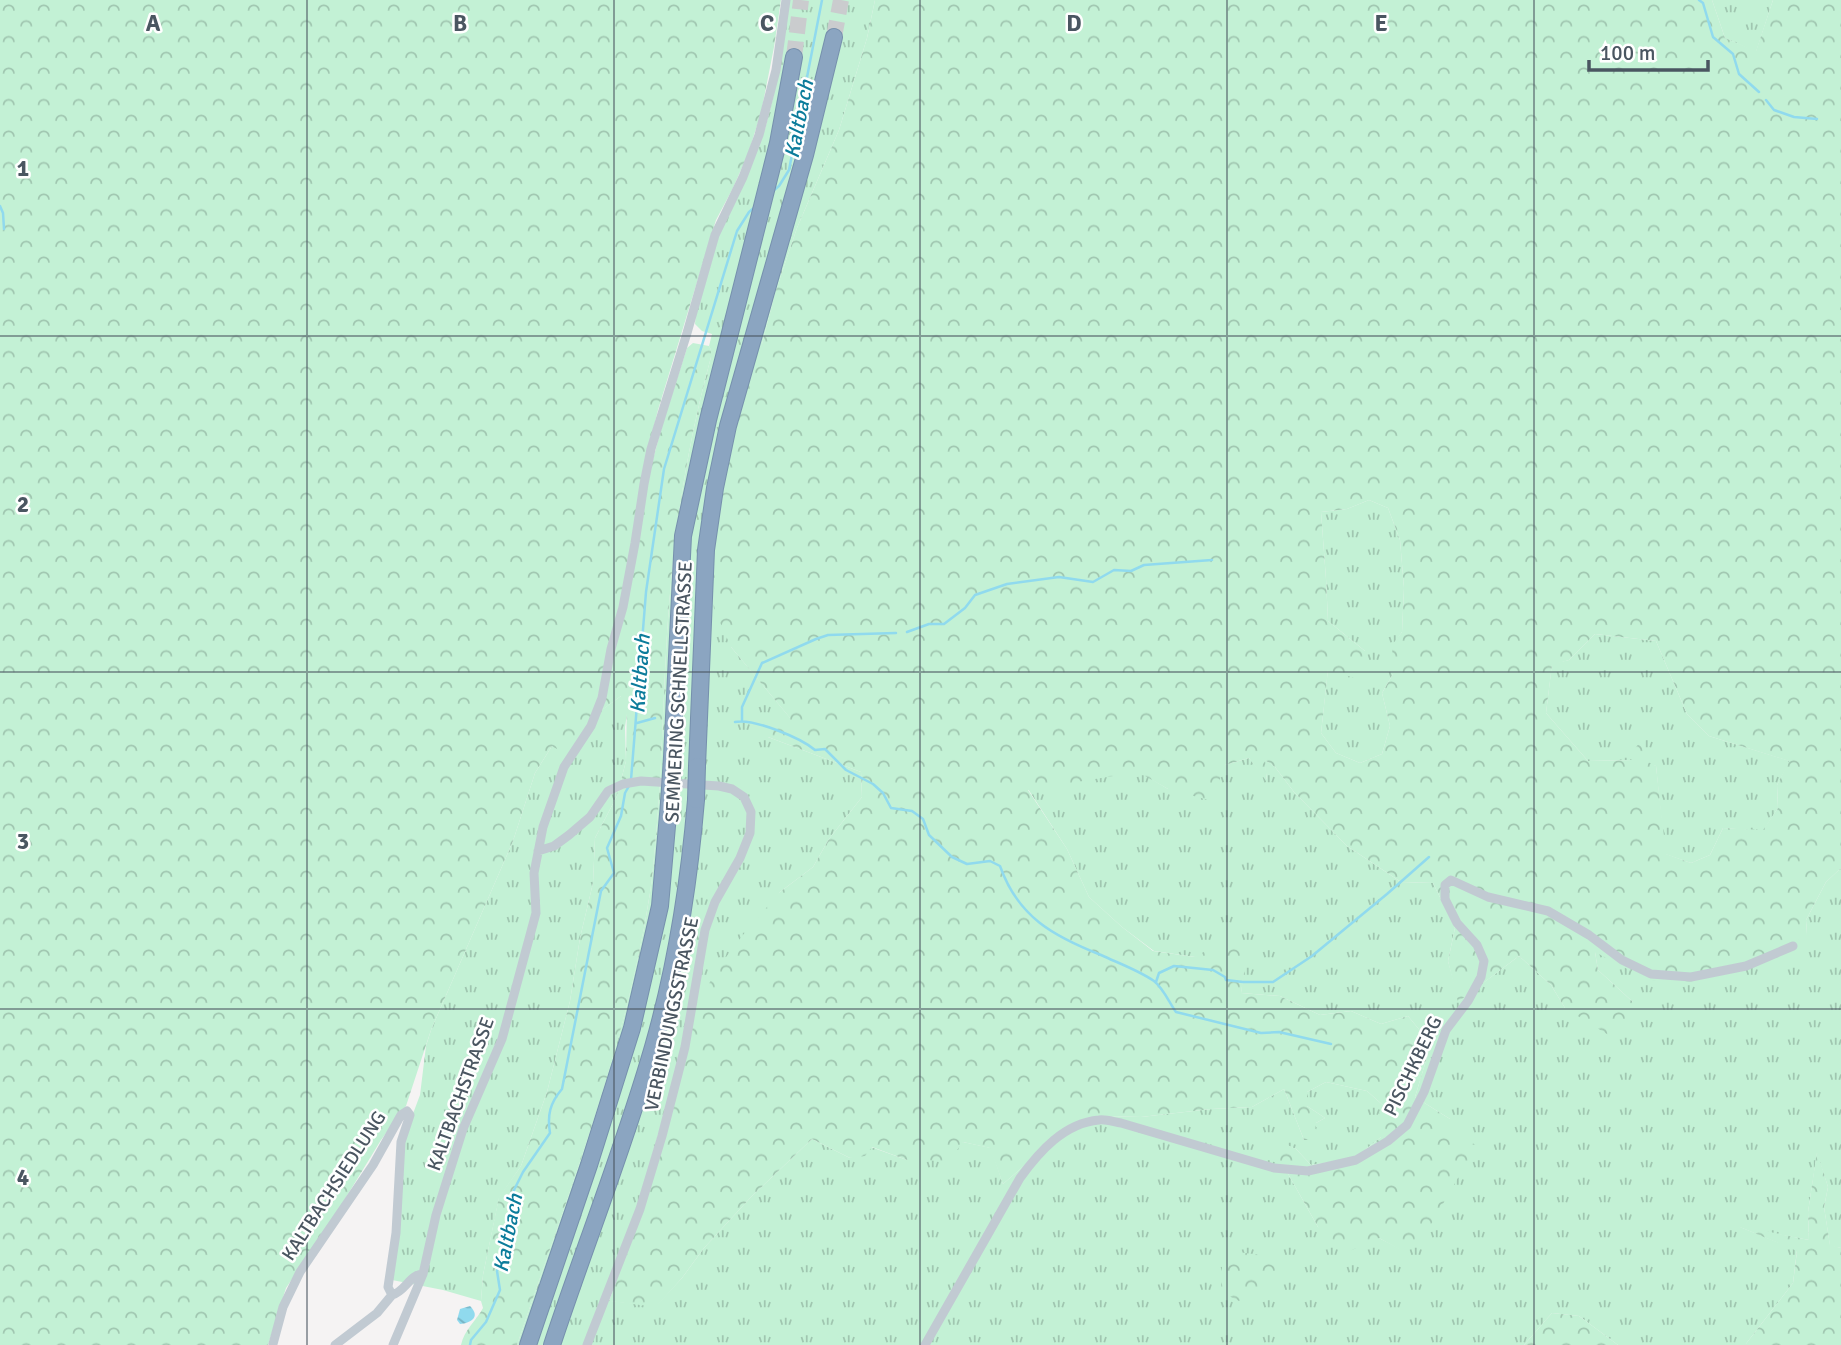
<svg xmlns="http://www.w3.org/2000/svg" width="1841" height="1345" font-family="Signika,sans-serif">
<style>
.grass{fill:url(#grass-tufts)}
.forest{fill:url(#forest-crowns);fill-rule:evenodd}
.water{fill:url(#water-waves)}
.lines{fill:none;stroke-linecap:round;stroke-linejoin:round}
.stream{stroke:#90daee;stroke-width:2.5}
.highway-tunnel{stroke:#caccce;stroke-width:16;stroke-dasharray:16 8;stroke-linecap:butt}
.highway-casing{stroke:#7690ad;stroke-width:18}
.street{stroke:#c1cad2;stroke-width:9}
.highway{stroke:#8ba5c1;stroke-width:16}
.highway-bridge-casing{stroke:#7690ad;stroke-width:18;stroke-linecap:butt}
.highway-bridge{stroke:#8ba5c1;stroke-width:16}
.grid{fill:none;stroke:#4a5661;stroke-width:2;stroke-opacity:0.55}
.labels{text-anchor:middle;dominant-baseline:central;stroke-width:5;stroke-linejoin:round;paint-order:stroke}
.street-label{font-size:19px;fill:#4a5661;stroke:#fff}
.water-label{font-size:21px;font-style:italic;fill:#0c7c9b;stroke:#fff}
.grid-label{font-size:23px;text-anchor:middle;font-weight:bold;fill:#4a5661;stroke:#fff;stroke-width:5;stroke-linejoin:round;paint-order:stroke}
</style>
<defs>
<pattern id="grass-tufts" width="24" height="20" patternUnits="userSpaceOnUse" patternTransform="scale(1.75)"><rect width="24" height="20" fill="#c3f1d5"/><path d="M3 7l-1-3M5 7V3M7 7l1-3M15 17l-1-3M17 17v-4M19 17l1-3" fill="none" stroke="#a0c6b0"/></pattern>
<pattern id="forest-crowns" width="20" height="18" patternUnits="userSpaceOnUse" patternTransform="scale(1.75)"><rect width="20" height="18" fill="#c3f1d5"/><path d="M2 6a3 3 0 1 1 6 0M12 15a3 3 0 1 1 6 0" fill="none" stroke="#a0c6b0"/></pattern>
<pattern id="water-waves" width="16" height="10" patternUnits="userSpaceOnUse" patternTransform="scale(1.75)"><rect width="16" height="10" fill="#90daee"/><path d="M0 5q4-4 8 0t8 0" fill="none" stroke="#78b4c4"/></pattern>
</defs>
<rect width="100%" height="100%" fill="#f5f3f3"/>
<!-- grass -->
<path class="grass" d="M789 0H875L867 38 839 130 797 228 775 293 762 344 731 647 791 719 768 737 861 772 862 797 829 839 813 867 780 892 678 1066 634 1218 602 1300 656 1306 682 1278 704 1248 751 1197 812 1139 850 1158 871 1147 907 1160 963 1142 991 1148 1003 1184 1067 1128 1100 1116 1141 1117 1211 1109 1252 1107 1284 1089 1304 1140H1316V1123L1325 1118 1307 1106V1092L1326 1082 1367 1091 1385 1107 1381 1137 1355 1158 1311 1165 1296 1149 1279 1142 1287 1172 1318 1227 1379 1238 1406 1252 1450 1135V1119L1415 1097 1431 1044 1408 1016 1381 1024 1351 1011 1320 1015 1280 996 1241 993 1246 952 1195 957 1154 951 1122 927 1089 897 1067 849 1028 789 1138 771 1168 789 1225 765 1249 758 1267 780 1264 759 1275 767 1294 792 1347 846 1401 882 1433 883 1455 928 1448 961 1459 1001 1519 956 1551 985 1565 1008 1633 1002 1598 970 1595 952 1807 934 1806 920 1826 882 1841 868V1248L1830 1246 1824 1207 1828 1187 1817 1153 1808 1212 1809 1240 1740 1227 1797 1250 1793 1283 1745 1345H1618L1579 1316 1552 1313 1524 1345H517C567 1196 626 1048 650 893 653 874 654 854 656 835 662 768 663 701 667 634 673 537 686 449 711 357V350L709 346 712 334 702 331 695 324 696 311 722 225 765 129 773 98 783 45Z
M1712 0H1773L1756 52 1725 38Z
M1369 500 1388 508 1400 540 1404 588 1402 632 1393 645V674L1382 693 1390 726 1382 754 1360 763 1336 753 1321 733 1328 669 1365 651 1328 621 1326 579 1321 512 1347 509Z
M1595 634 1656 641 1687 714 1709 736 1790 761 1777 785 1778 808 1763 831 1723 828 1710 855 1691 863 1665 854 1656 766 1632 760 1588 761 1546 713 1552 664 1569 660Z
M621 696H627V714L625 727 626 761 617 796 595 838 593 883 580 938 570 1001 547 1092 521 1166 499 1198 483 1275 481 1301 443 1290 392 1280 405 1135 420 1095 426 1046 431 1030 513 841 535 773 552 746Z"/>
<!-- forest -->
<path class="forest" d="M0 0H781L774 47 761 113 748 154 733 188 716 220 658 410 642 474 627 572 594 714 582 736 562 752 552 746 535 773 513 841 431 1030 406 1106 381 1140 334 1217 286 1288 268 1345H0Z
M875 0H1712L1725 38 1756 51 1773 0H1841V868L1826 882 1806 920 1807 934 1767 962 1706 982 1648 980 1595 952 1598 970 1633 1002 1626 1032 1610 1036 1565 1008 1551 985 1519 956 1458 1002 1448 961 1455 928 1433 883 1401 882 1347 846 1294 792 1275 767 1265 760 1267 782 1249 758 1225 765 1212 801 1168 789 1138 772 1028 790 1067 849 1089 897 1122 927 1153 951 1195 957 1231 936 1247 952 1241 993 1280 996 1320 1015 1351 1011 1381 1024 1408 1016 1431 1044 1415 1097 1450 1119V1135L1477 1145 1429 1228 1406 1253 1379 1238 1347 1252 1318 1227 1287 1172 1273 1154 1279 1141 1296 1149 1311 1165 1355 1158 1381 1137 1372 1121 1385 1107 1367 1091 1326 1082 1307 1092V1106L1325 1118 1316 1123V1140H1304L1284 1089 1252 1107 1211 1109 1141 1117 1100 1116 1067 1128 1003 1184 990 1148 963 1142 949 1161 907 1160 872 1147 865 1156 850 1158 812 1139 751 1197 704 1248 682 1278 656 1307 609 1301 634 1232 695 1007 720 965 742 936 780 892 813 867 829 839 862 797 861 772 768 737 766 722 790 718 731 647 714 609 712 592 714 555 720 498 745 387 762 344 775 293 797 228 839 130 867 38ZM1369 500 1388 508 1400 540 1404 588 1402 632 1392 645 1393 674 1382 693 1390 726 1382 754 1360 763 1336 753 1321 733 1328 670 1358 679 1368 666 1365 651 1328 621 1326 579 1321 512 1347 509ZM1595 634 1656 641 1687 714 1709 736 1789 761 1777 785 1778 808 1763 830 1723 828 1710 855 1691 863 1666 854 1656 766 1646 761 1644 738 1635 748 1632 760 1588 761 1546 713 1552 665 1569 660Z
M693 343 709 346 711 350V357C686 449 673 537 667 634 663 701 662 768 656 835 654 854 653 874 650 893 626 1049 567 1196 517 1345H461C464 1330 476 1321 483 1308L481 1301 483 1275 499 1197 521 1166 547 1092 570 1001 580 938 593 883 595 838 617 796 626 761 627 697 621 696 602 710 650 470 664 419 687 348Z
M1817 1151 1828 1187 1824 1207 1830 1245 1841 1248V1345H1745L1793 1283 1797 1251 1735 1225 1809 1240 1808 1212Z
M1237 1252 1262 1255 1281 1266 1266 1289 1239 1301 1221 1292 1222 1266Z
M1552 1313 1579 1316 1618 1345H1524Z"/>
<!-- water -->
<path class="water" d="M470 1306C481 1317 471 1323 460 1324L457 1320 460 1309Z"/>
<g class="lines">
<!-- stream -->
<path class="stream" d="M1699 0 1703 3 1713 37 1733 54 1739 74 1759 92
M1766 100 1774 110 1794 117 1817 119
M773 191 779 186 789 170 822 0
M0 206 3 213 4 229
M907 632 929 624H944L965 608 975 595 1007 584 1059 577 1093 582 1114 570 1131 571 1144 565 1212 560
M742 721V707L762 663 816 639 828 635 896 633
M735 722C753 718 801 738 815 750L825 749 846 770 873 784 883 793 891 808 912 811 923 819 929 835 952 857 967 864 990 861 1000 866C1018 917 1053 936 1101 955 1118 963 1138 970 1154 981 1163 988 1169 1002 1176 1012L1261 1033 1279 1032 1331 1044
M637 723 655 718
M631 780 646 592 664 469 737 231 749 212 755 207
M1156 982 1159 973 1174 966 1213 970 1225 977 1226 980 1243 982H1273L1312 956 1387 894 1429 857
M470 1345 471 1340 486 1322 500 1290 497 1271 501 1255 506 1246 514 1190 523 1172 550 1133C547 1115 550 1103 562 1089L601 891 614 873 607 848 621 816 625 793 629 786"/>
<!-- highway-tunnel -->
<path class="highway-tunnel" d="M834 37 841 0
M794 57 801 0"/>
<!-- highway casing -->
<g class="highway-casing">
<path id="highway" d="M672 757 683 536 708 420 778 143 794 57
M697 766 706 550 715 488 728 426 805 155 834 37
M528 1345 589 1165 632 1028 660 906 669 803
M552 1345C585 1245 624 1148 653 1047 676 967 689 884 696 800"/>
</g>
<!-- street -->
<path class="street" d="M538 851 554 846 569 835 590 817 608 791 623 784 641 781 719 786 732 789 744 797 751 812 750 833 740 858 715 902 705 930 685 1047 662 1136 640 1209 587 1345
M273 1344 283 1307 300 1272 373 1165 401 1115 407 1111 410 1115 401 1142 396 1233 388 1287 392 1295C405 1292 410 1274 423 1274
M335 1345 377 1313 392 1295
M393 1345 423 1274 436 1215 463 1129 502 1039 536 913 534 873 543 827 564 767 591 726 602 698 611 649 623 607 635 543 644 484 651 449 687 333 715 235 743 177 759 135 776 70 786 0
M925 1345 1020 1178C1039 1152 1064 1123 1099 1120 1106 1119 1114 1122 1121 1123L1274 1168 1308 1171 1356 1160 1388 1141 1407 1125 1424 1092 1446 1030 1468 1001 1481 977 1484 961 1477 945 1457 923 1445 899V885L1451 880 1488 897 1548 911 1589 935 1622 960 1651 974 1691 977 1746 966 1793 946"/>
<!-- highway -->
<use href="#highway" class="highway"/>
<!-- highway-bridge casing -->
<g class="highway-bridge-casing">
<path id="highway-bridge" d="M696 800 697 766
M669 803 672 757"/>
</g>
<!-- highway-bridge -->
<use href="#highway-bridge" class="highway-bridge"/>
</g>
<!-- grid -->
<path class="grid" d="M307 0V1345M614 0V1345M920 0V1345M1227 0V1345M1534 0V1345M0 336H1841M0 672H1841M0 1009H1841"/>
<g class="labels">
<!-- street labels -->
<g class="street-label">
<text transform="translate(679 692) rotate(-87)">SEMMERING SCHNELLSTRASSE</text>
<text transform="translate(672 1014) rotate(-78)">VERBINDUNGSSTRASSE</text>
<text transform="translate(1413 1066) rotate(-64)">PISCHKBERG</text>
<text transform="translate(461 1094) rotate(-70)">KALTBACHSTRASSE</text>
<text transform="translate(334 1186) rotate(-57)">KALTBACHSIEDLUNG</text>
</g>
<!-- water labels -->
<g class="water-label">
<text transform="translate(799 119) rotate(-79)">Kaltbach</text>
<text transform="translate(640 674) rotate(-86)">Kaltbach</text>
<text transform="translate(508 1233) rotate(-79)">Kaltbach</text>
</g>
</g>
<g class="grid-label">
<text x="153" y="31">A</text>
<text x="460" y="31">B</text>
<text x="767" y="31">C</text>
<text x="1074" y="31">D</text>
<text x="1381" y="31">E</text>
<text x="23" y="176">1</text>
<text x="23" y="512">2</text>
<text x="23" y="849">3</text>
<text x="23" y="1185">4</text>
</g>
<!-- scale -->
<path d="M1589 60v10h119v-10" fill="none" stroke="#4a5661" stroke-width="3.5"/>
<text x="1600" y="60" font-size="21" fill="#4a5661" stroke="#ffffff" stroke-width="5" paint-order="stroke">100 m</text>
</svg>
